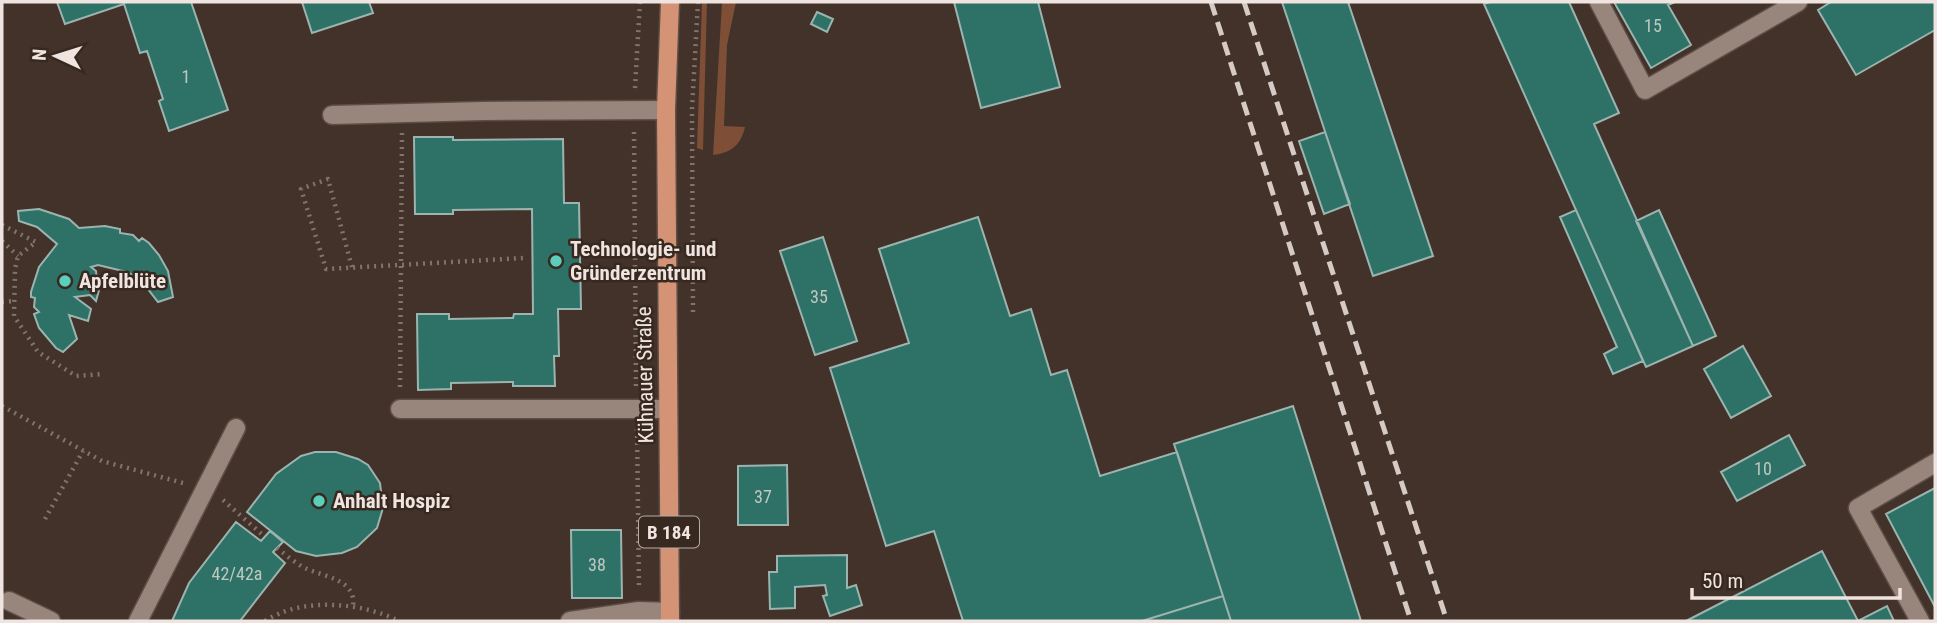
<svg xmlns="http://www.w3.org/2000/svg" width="1937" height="623" font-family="'Roboto Condensed',sans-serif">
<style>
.green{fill:#7f4e36}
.building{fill:#2e7166;stroke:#9cb4af;stroke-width:2}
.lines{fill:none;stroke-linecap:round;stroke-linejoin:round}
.minor-casing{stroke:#5c4e47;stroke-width:21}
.major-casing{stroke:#5c4e47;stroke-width:21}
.path{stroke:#81736c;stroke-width:4.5;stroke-dasharray:2 5;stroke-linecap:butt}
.minor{stroke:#98857c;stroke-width:18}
.major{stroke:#d39374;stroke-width:18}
.rail{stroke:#d6cac5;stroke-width:5;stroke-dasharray:14 7;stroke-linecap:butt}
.poi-dot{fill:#5bcebc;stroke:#372820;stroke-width:2.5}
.labels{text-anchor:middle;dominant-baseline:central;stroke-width:5;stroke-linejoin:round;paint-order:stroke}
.number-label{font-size:18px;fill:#bfc7c1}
.shield{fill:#372820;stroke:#b8aca6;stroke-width:2}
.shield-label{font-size:19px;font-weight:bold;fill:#efe4df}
.poi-label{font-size:21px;font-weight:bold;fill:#efe4df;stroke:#372820;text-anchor:start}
.street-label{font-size:21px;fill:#efe4df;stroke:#372820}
</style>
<rect width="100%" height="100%" fill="#42322a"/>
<!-- green -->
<path class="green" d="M702 2H707L703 150 697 148Z
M722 2H736L727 45 724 126 745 127C741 145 731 153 713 155Z"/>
<!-- building -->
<path class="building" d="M57 2H191L228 110 169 131 159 101 163 99 147 51 140 53 124 4 65 24Z
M302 2H369L373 13 312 33Z
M954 2H1038L1060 87 981 108Z
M1282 2H1348L1433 256 1373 276Z
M1490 2H1569L1619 113 1594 124 1693 346 1646 367 1484 4Z
M1614 2H1675L1668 5 1691 45 1651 68Z
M1831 2H1935V30L1856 75 1818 10Z
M817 12 833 19 827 32 811 24Z
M1325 132 1350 204 1324 214 1299 141Z
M414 137H453V140L563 139 564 203H579L581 309H558L559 356H554L555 386H513V382L451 383V389L418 390 417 314H449V319L513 318 514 314H533L532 209 453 210V214H415Z
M39 209 69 219 79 228 105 226 120 229V233L133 235 139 241 142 238 149 243 159 255 168 271 173 297 158 302 140 279 127 272 98 265 91 267 96 271 97 280 95 288 99 290 96 301 90 295 75 297 91 309 88 321 69 315 77 339 63 352 56 348 39 328 34 314 39 312 34 307 35 298 31 297V292L39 267 57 244 37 227 19 221 18 211Z
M1576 210 1643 361 1613 374 1604 354 1617 347 1560 217Z
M1659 210 1716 336 1693 346 1636 221Z
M978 217 1010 316 1031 309 1051 375 1067 370 1100 476 1177 452 1223 596 1142 621H963L934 531 886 546 830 368 909 343 879 249Z
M823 237 857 341 815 355 780 251Z
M1743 346 1771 396 1731 418 1704 369Z
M1293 406 1361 621H1231L1174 444Z
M1789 435 1805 465 1737 501 1721 472Z
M315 452H336L358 459 368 465 380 483 383 508 377 528 357 547 342 553 316 556 296 551 247 512 276 474 301 456Z
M787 465 788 525H738V466Z
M1935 488V607L1886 514Z
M236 522 261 541 270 531 283 542 273 552 285 563 240 621H172L189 583Z
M571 530H621L622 598H572Z
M1822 551 1858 621 1887 606 1894 621H1686Z
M847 555V588L856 585 862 605 830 616 823 596 827 595 825 585 795 587V608L770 609 769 572H777V556Z
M1223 596 1231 621H1142Z"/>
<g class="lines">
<!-- minor casing -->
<g class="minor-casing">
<path id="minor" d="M1599 2 1645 90 1798 2
M332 115 483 111 666 110
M400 409H667
M9 601 51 621
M138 621 236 428
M570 621 639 611 670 612
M1920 621 1858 508 1935 463"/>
</g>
<!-- major casing -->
<g class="major-casing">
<path id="major" d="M670 621 666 110 670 2"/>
</g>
<!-- path -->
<path class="path" d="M635 88 640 2
M634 132 636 389
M2 225 36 242 18 256 15 269 14 316 38 352 76 376 104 374
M2 241 18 256
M352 267 328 179 301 189 326 269 524 258
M2 302 14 301
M693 312 692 109 698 2
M400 387 402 133
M2 406 102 461 183 483
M637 429 639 589
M223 500 265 537
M45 519 83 451
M277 548C286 555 295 563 305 568 324 577 357 579 353 607
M265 621C302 597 361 602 399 621"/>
<!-- minor -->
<use href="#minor" class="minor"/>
<!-- major -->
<use href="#major" class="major"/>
<!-- rail -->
<path class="rail" d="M1211 2 1411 621
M1244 2 1447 621"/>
</g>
<!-- markers -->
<g class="poi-dot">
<circle cx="556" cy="261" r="7"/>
<circle cx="65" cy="281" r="7"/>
<circle cx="319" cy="501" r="7"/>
</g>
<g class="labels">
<!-- number labels -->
<g class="number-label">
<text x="1653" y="25">15</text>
<text x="186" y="76">1</text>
<text x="819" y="296">35</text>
<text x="1763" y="468">10</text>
<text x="763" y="496">37</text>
<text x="597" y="564">38</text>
<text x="237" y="573">42/42a</text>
</g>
<!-- shield labels -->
<rect class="shield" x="639" y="516.5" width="60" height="31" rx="5"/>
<g class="shield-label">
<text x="669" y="532">B 184</text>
</g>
<!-- poi labels -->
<g class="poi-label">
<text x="570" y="249">Technologie- und<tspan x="570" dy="24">Gründerzentrum</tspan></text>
<text x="79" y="281">Apfelblüte</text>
<text x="333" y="501">Anhalt Hospiz</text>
</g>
<!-- street labels -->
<g class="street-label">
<text transform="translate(645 375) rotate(-91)">Kühnauer Straße</text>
</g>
</g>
<!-- border -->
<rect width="1937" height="623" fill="none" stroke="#efe4df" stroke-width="7"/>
<!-- north arrow -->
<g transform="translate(56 56) rotate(274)" stroke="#372820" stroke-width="5" paint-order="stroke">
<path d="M0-5L12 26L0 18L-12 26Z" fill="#efe4df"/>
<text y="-10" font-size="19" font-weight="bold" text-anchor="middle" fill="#efe4df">N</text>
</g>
<!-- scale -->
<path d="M1692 588v10h208v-10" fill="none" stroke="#efe4df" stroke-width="3.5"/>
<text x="1702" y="588" font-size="21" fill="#efe4df" stroke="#372820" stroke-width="5" paint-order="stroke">50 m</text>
</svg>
